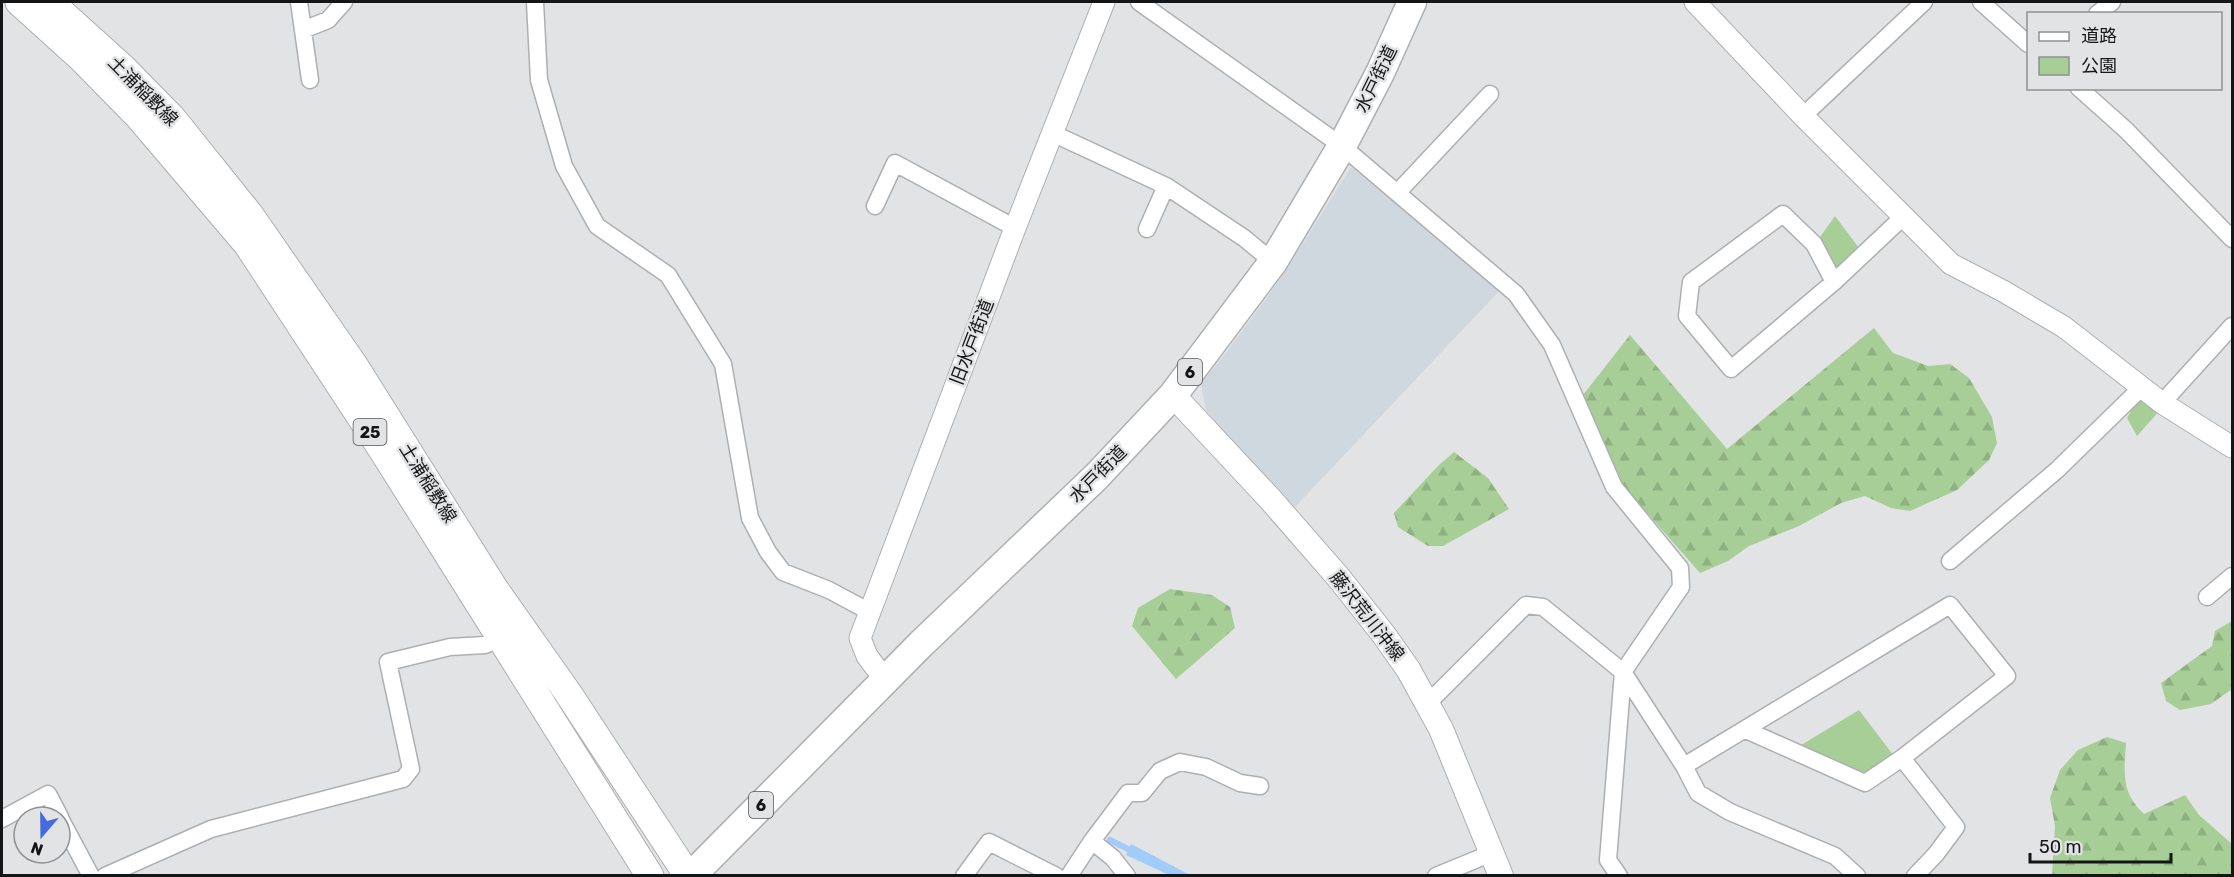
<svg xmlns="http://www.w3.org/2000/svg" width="2234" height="877" font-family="Rubik,'Noto Sans JP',sans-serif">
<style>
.built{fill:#cfd7df}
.forest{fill:url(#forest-firs)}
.park{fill:#a7ce96}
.water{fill:url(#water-ripples)}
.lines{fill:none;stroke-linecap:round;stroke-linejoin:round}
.stream{stroke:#a1cbf9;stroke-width:6}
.minor-casing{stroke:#adafb1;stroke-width:19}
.tertiary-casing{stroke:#adafb1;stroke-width:23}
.secondary-casing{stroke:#adafb1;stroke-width:26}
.primary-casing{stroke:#adafb1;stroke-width:29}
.trunk-casing{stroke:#adafb1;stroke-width:31}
.minor{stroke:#fff;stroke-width:16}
.tertiary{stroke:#fff;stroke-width:21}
.secondary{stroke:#fff;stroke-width:24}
.primary{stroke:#fff;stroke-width:27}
.trunk{stroke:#fff;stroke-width:28}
.labels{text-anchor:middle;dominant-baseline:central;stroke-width:5;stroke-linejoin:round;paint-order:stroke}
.shield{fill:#e1e3e5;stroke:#525354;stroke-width:1.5}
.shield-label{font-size:16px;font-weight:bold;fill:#141516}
.street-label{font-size:18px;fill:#141516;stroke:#e1e3e5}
</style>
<defs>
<pattern id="forest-firs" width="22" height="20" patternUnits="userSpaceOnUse" patternTransform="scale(1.5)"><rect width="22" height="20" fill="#a7ce96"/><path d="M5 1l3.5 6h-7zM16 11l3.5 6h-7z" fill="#8fb081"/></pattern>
<pattern id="water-ripples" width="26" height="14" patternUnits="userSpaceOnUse" patternTransform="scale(1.5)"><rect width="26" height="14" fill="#a1cbf9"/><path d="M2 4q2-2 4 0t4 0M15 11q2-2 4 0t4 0" fill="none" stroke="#8aadd5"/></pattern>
</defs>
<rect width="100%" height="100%" fill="#e1e3e5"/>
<!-- built -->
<path class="built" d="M1351 167 1501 289 1294 508 1229 438 1206 410 1201 383 1223 357 1282 277Z"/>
<!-- forest -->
<path class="forest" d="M1874 328 1893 353 1928 366 1950 364 1969 378 1992 417 1997 443 1989 460 1957 490 1910 511 1891 508 1865 496 1841 503 1799 526 1749 546 1728 561 1700 573 1620 482 1583 395 1630 335 1727 449Z
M1454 452 1488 478 1509 509 1443 546H1428L1398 527 1394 513 1438 466Z
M1170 589 1212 595 1230 607 1235 628 1176 679 1132 626 1138 608Z
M2232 621V689L2211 704 2180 710 2166 701 2161 683 2212 646 2215 631Z
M2107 737 2126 743C2124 772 2121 793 2144 814L2185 795 2199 815 2232 844V875H2052L2055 826 2050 798 2060 770 2078 750Z"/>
<!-- park -->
<path class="park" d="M1835 216 1862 252 1836 276 1818 240Z
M2142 392 2162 408 2137 436 2127 418Z
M1859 710 1894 756 1864 776 1798 747Z"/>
<!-- water -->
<path class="water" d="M1131 844 1190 875H1169L1126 855Z"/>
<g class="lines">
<!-- stream -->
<path class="stream" d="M1110 840 1136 853"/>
<!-- minor casing -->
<g class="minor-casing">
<path id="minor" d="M299 2 310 80
M535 2 539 80 564 166 597 226 668 275 723 364 750 518 768 552 783 572 829 590 870 612
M1139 2 1342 146 1516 294 1552 345 1614 487 1680 568 1681 587 1623 672 1684 766 1698 793 1730 812 1835 856 1857 876
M1981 2 2028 44
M2097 14 2112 2
M303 30 328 20 344 2
M2079 88 2126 130 2232 239
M1803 116 1924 2
M1052 133 1166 186 1244 238 1273 262
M1398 192 1490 94
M875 206 895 163 1015 228
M1147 229 1166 186
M1834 282 1814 244 1783 214 1691 282 1687 316 1731 369 1834 282 1903 217
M2162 403 2232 326
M1950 561 2057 470 2142 387
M2207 597 2232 576
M1428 703 1526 605 1543 607 1623 672 1608 860 1619 876
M1746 730 1865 783 1902 758
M1684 766 1950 605 2007 676 1902 758 1956 827 1936 854 1915 876
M60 818 91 876
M2 819 48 794 60 817
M1092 841 1128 793H1142L1160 771 1180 762 1206 767 1240 783 1260 786
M105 876 211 829 403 779 411 769 388 662 450 647 485 645 501 638
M964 876 989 842 1056 876
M1069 876 1092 841 1113 858 1127 876
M1436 876 1492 853"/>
</g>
<!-- tertiary casing -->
<g class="tertiary-casing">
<path id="tertiary" d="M1695 2 1803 116 1951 264 2003 291 2064 327 2162 403 2232 447
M885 680 867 656 860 638 1015 228 1104 2"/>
</g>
<!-- secondary casing -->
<g class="secondary-casing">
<path id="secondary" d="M1173 395 1271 500 1339 578 1384 635 1408 669 1441 729 1501 876"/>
</g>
<!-- primary casing -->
<g class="primary-casing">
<path id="primary" d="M19 2 82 59 138 116 247 244 381 448 650 876
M50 2 122 67 173 119 250 215 354 365 494 588 568 693 688 876"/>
</g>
<!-- trunk casing -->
<g class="trunk-casing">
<path id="trunk" d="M691 876 921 644 1097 476 1173 395 1273 262 1342 146 1380 73 1412 2"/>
</g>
<!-- minor -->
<use href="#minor" class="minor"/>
<!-- tertiary -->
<use href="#tertiary" class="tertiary"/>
<!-- secondary -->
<use href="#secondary" class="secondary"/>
<!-- primary -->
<use href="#primary" class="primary"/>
<!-- trunk -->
<use href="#trunk" class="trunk"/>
</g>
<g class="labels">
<!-- shield labels -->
<g class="shield">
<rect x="1178" y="359" width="24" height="26" rx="4.5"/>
<rect x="353.5" y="419" width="33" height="26" rx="4.5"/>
<rect x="749" y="792" width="24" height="26" rx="4.5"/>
</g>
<g class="shield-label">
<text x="1190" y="372">6</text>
<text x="370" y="432">25</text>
<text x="761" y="805">6</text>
</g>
<!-- street labels -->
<g class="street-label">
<text transform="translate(1376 79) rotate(-64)">水戸街道</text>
<text transform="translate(143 91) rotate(45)">土浦稲敷線</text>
<text transform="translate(972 342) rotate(-69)">旧水戸街道</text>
<text transform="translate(1098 474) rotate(-45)">水戸街道</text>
<text transform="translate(428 483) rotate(58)">土浦稲敷線</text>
<text transform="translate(1367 616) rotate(52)">藤沢荒川沖線</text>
</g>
</g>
<!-- border -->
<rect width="2234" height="877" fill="none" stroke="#141516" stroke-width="6"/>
<!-- legend -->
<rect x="2027" y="12" width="195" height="78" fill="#e1e3e5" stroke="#8f9192" stroke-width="1.5"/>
<rect x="2039" y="32" width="30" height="9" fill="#ffffff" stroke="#8f9192" stroke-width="1.5"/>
<text x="2081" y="42" font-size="18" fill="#141516">道路</text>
<rect x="2039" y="57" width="30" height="18" fill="#a7ce96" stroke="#8f9192" stroke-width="1.5"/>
<text x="2081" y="72" font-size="18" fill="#141516">公園</text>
<!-- north arrow -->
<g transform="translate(42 835) rotate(200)"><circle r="28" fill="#e1e3e5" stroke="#8f9192" stroke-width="1.5"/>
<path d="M0-4.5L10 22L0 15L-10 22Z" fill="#466bde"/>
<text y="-9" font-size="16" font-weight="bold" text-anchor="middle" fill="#141516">N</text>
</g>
<!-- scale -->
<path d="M2030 853v9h141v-9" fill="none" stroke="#141516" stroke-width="3"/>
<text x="2039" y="853" font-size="18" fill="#141516" stroke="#e1e3e5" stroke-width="4.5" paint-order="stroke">50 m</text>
</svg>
